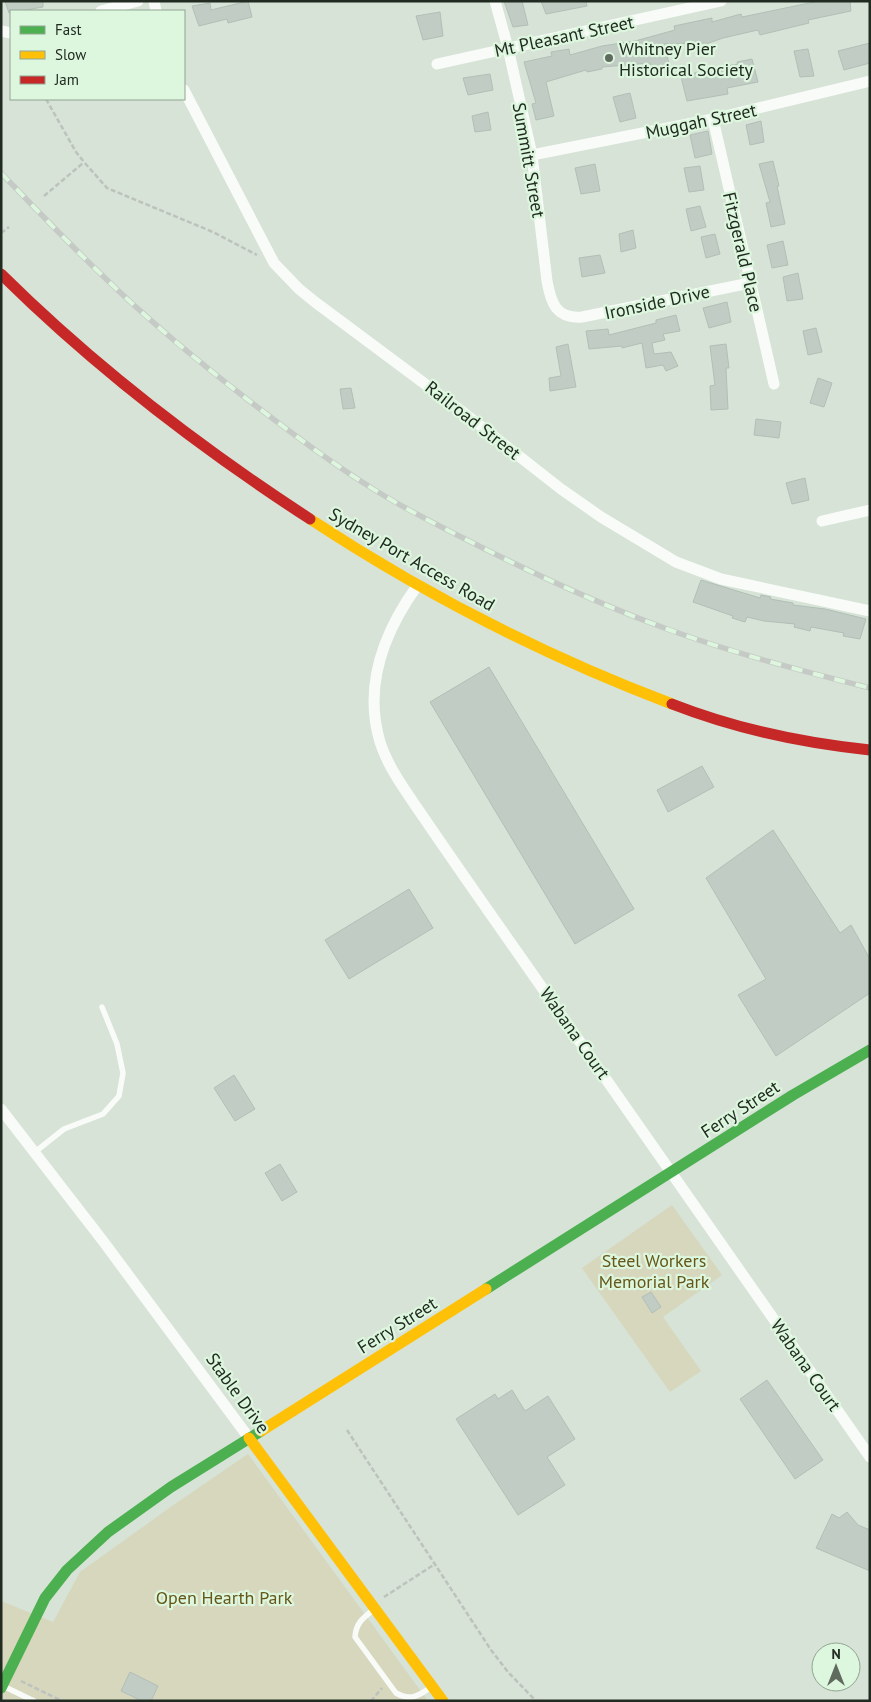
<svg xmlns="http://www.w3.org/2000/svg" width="871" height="1702" font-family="'PT Sans',sans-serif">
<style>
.green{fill:#d6d7bd}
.building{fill:#c0ccc4;stroke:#b2bfb6}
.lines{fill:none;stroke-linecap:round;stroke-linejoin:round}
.path{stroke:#bdc2bd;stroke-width:2.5;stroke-dasharray:5 2.5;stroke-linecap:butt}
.lane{stroke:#f9fbf9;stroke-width:5.5}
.street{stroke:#f9fbf9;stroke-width:11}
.fast{stroke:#4caf50;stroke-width:11}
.slow{stroke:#ffc107;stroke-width:11}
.jam{stroke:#c62828;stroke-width:11}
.rail-casing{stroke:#c6cac6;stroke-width:5.5}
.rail{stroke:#ddf6de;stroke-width:4;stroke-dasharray:11;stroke-linecap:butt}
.poi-dot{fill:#606b60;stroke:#ddf6de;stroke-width:2}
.labels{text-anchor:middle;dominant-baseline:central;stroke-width:4.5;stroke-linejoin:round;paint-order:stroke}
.street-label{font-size:18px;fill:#212b21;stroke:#ddf6de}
.poi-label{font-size:18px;fill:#212b21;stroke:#ddf6de;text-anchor:start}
.park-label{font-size:18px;fill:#665617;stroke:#ddf6de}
</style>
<rect width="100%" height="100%" fill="#d6e3d6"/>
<!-- green -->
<path class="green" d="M672 1205 722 1275 663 1317 701 1371 670 1392 582 1268Z
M248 1454 428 1701H1V1601L53 1622 80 1572 172 1506Z"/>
<!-- building -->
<path class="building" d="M5 1H43V7L9 13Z
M248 1 252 17 228 23 227 19 199 26 192 6 210 3 211 10Z
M504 1H522L528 25 513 27Z
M541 1H586L587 6 546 14Z
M819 1H850L851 11 808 20 809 23 760 35 758 30 723 38 706 44V43L664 44 670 67 652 72 650 63 602 67V69L587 72 586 70 546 82 554 116 536 120 532 104 536 103 524 62 552 56 551 52 569 49 570 55 602 46 635 41 675 30 674 26 712 18V22L741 14 742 17Z
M440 12 443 36 423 40 416 16Z
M870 43V63L844 70 838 51Z
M808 49 814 76 800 77 794 51Z
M752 59 758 82 727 88 728 94 687 101 681 77 709 69 738 64 737 62Z
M490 74 493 90 468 95 463 78Z
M630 93 636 118 620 122 613 97Z
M488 112 491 130 475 132 472 116Z
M761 121 764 142 750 145 746 125Z
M708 131 712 154 695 158 690 135Z
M773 161 779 186H777L785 224 771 227 766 203 770 202 759 164Z
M595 164 600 191 581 194 575 168Z
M700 166 704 190 689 192 684 168Z
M700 206 706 227 691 231 686 209Z
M633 230 636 248 621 252 619 234Z
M715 234 720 254 706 258 701 237Z
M783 241 788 265 772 268 767 245Z
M600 255 605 273 582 277 579 258Z
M798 273 803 299 787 301 783 277Z
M727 302 731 322 709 328 703 308Z
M676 315 680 331 663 334 665 340 652 343 654 354 671 352 678 366 666 371 663 365 646 368 642 343 622 348V346L589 349 586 331 608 329 609 335 656 323V320Z
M816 328 822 352 808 355 803 331Z
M568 344 576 387 550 391 549 378 561 376 556 347Z
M726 344 729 368H726L728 409 711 410 710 386 715 385 710 346Z
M818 378 832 383 824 407 810 403Z
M351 388 355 408 343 409 340 389Z
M756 419 781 422 779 438 754 435Z
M805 478 809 500 792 504 786 483Z
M701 580 760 598 761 595 771 597 770 599 793 603V605L825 609 866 619 860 639 843 636 844 633 811 627 810 631 794 627 795 624 764 621 747 617 745 622 732 618 733 616 693 602Z
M489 667 634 909 575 944 430 702Z
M702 766 714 787 668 812 657 790Z
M773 830 840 933 851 925 870 959V993L776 1056 738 995 766 979 706 878Z
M409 889 433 928 349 979 325 940Z
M234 1075 255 1109 235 1121 214 1088Z
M280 1164 297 1192 282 1201 265 1173Z
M651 1292 661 1307 652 1313 642 1297Z
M767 1380 823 1460 795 1479 740 1399Z
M512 1390 525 1411 548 1396 575 1439 547 1457 565 1485 518 1515 456 1419 495 1394 498 1399Z
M847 1512 858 1525 870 1530V1571L816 1548 832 1514 839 1518Z
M130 1672 158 1686 151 1701H142L121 1691Z"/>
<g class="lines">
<!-- path -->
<path class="path" d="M46 99 76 152 84 162 107 188 213 232 257 255
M44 196 83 163
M1 233 9 227
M347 1430 491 1650 508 1672 536 1701
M384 1597 435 1564
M21 1681 62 1701
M371 1701 382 1688"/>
<!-- lane -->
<path class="lane" d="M35 1152 64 1129 103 1114 119 1096 123 1073 117 1044 102 1007
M373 1610C363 1618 356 1623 355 1637L396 1693C410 1701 419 1696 431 1687
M3 1686 34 1701"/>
<!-- street -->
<path class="street" d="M154 1 156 11
M495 1 508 48 532 155 547 281C551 303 556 319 582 317L750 283
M101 11 138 1
M1 31 11 33
M437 64 721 1
M184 90 274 263 299 289 315 302 464 413 561 489 601 517 676 562 721 579 870 611
M713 119 774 384
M532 155 713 119 870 81
M822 521 870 510
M417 586C384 632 363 685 380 742 389 770 408 794 424 818 456 865 489 912 522 959 639 1125 755 1291 870 1457
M1 1109 103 1241 249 1438"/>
<!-- fast -->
<path class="fast" d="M486 1289 793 1095 870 1050
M1 1688 45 1598 67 1570 108 1532 171 1487 261 1431"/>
<!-- slow -->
<path class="slow" d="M310 519C424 594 545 656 672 704
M261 1431 486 1289
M249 1438 443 1701"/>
<!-- jam -->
<path class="jam" d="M1 274C95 367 199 447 310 519
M672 704C736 729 802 743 870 750"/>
<!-- rail casing -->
<g class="rail-casing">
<path id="rail" d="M1 173C35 208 68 243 103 276 149 321 200 363 252 403 293 434 334 465 378 492 409 511 441 527 473 543 536 575 601 605 667 629 733 653 802 671 870 688"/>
</g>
<!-- rail -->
<use href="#rail" class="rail"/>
</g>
<!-- markers -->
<circle class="poi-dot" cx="609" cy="58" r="5"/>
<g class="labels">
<!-- street labels -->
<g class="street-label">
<text transform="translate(564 36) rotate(-12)">Mt Pleasant Street</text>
<text transform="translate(701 121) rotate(-12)">Muggah Street</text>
<text transform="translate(529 160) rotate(80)">Summitt Street</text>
<text transform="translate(743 252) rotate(77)">Fitzgerald Place</text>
<text transform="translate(657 302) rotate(-12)">Ironside Drive</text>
<text transform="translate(473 420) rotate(38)">Railroad Street</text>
<text transform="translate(412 559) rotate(30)">Sydney Port Access Road</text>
<text transform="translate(575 1033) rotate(55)">Wabana Court</text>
<text transform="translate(740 1109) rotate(-33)">Ferry Street</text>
<text transform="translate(397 1325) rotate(-32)">Ferry Street</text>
<text transform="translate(806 1365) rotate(55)">Wabana Court</text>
<text transform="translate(238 1393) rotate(54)">Stable Drive</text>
</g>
<!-- poi labels -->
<g class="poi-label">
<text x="619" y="48">Whitney Pier<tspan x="619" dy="21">Historical Society</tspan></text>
</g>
<!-- park labels -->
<g class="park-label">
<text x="654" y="1260">Steel Workers<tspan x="654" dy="21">Memorial Park</tspan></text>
<text x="224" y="1597">Open Hearth Park</text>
</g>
</g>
<!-- border -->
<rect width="871" height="1702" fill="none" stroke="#212b21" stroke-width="5"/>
<!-- legend -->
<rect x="10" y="10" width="175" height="90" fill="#ddf6de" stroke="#92a592"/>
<rect x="20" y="26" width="25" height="8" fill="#4caf50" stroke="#92a592"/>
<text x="55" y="35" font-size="15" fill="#212b21">Fast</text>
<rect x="20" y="51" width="25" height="8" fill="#ffc107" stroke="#92a592"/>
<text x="55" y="60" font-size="15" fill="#212b21">Slow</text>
<rect x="20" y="76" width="25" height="8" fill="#c62828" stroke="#92a592"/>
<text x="55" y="85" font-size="15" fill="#212b21">Jam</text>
<!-- north arrow -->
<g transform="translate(836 1667)"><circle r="24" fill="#ddf6de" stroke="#92a592"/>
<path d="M0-4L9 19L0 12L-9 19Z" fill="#606b60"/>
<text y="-8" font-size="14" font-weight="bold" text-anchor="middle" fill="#212b21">N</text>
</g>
</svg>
